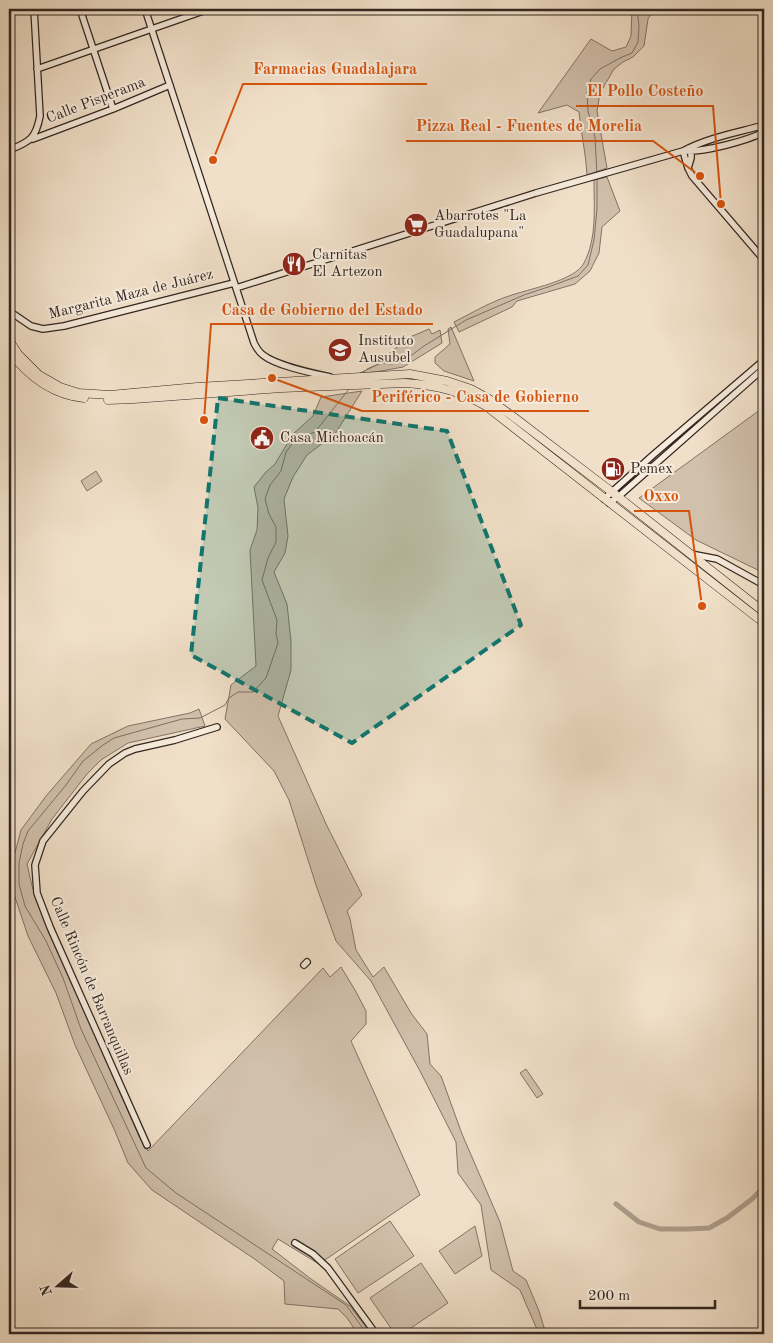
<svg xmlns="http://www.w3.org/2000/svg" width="773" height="1343" font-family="'Old Standard TT',serif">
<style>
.green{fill:#d1c0ac;stroke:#827366}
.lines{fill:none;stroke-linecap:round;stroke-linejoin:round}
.stream{stroke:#7e7064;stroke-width:1}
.canal{stroke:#b0a190;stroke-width:5}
.secondary-casing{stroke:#332621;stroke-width:8}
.highway-casing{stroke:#332621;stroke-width:9}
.secondary{stroke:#f6ebdc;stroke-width:5.5}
.highway{stroke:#f1e0c9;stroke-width:8}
.marked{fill:#0f766e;fill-opacity:0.2;stroke:#0f766e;stroke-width:4;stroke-dasharray:10 6;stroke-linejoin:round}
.labels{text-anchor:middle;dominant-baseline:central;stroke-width:4;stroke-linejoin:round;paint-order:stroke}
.street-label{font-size:15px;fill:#332621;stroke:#f6ebdc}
.poi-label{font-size:15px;fill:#332621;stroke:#f6ebdc;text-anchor:start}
.leader{fill:none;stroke:#d6540e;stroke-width:2}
.callout-dot{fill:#d6540e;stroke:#f6ebdc;stroke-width:2}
.callout-label{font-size:16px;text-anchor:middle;font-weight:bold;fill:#d6540e;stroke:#f6ebdc;stroke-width:4;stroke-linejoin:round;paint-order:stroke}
</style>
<rect width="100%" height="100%" fill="#f1e0c9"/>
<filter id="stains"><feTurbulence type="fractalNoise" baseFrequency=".004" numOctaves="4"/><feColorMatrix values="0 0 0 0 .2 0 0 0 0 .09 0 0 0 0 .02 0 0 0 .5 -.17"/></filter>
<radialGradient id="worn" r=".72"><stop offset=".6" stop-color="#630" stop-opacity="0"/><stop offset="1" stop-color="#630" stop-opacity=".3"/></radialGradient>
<!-- green -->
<path class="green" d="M632 9H654L648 19 644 46 633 57 623 62 614 69 600 93 597 111 607 168 587 175C586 154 581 133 579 112L567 105 538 113 591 39 612 51 626 47 631 36Z
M607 177 620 211 602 227 599 253 590 271 575 284 517 301 512 307 459 332 454 322C472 313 490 302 509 296 528 289 575 281 584 263 597 238 594 208 594 180Z
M451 327 474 381 444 371 435 363V357L450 344 448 329Z
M429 329 432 334 440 330 442 343 403 367 376 372 360 373 381 363 387 355 410 337Z
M362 391 335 434 307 455 293 477 284 499 288 536 285 553 274 572 287 604 291 641V670L278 716 327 826 362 895 347 911 350 919 356 950 373 977 384 967 411 1013 427 1034 430 1064 441 1076 462 1134 500 1222 513 1271 526 1280 539 1311 546 1334H539L520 1290 491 1270 481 1205 458 1173 456 1142 420 1071 371 981 336 941 316 885 289 800 274 771 225 719 231 685 256 666 250 550 257 530 258 508 254 487 266 472 275 464 293 434 313 416 321 397Z
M764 407V573L696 540 639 498Z
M96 471 102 481 87 491 81 481Z
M199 709 205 726 128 743 101 760 87 774 52 819 27 864 32 886 38 904 139 1136 148 1151 323 968 330 977 341 967 355 990 366 1011V1024L351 1041 420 1195 319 1264 278 1239 272 1249 311 1279 350 1306 371 1334H358L347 1318 338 1309 285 1304 284 1281 256 1260 152 1190 128 1163 114 1129 75 1045 56 993 28 936 9 879V875L21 830 46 796 91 744 128 726 190 713Z
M526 1069 543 1094 537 1098 520 1073Z
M390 1221 414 1256 358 1293 335 1259Z
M475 1226 482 1256 455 1274 439 1251Z
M421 1263 448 1303 402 1334H395L370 1298Z"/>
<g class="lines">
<!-- stream -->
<path class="stream" d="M597 174 595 137 588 111 587 92 591 79 600 69 620 58 632 53 638 42 639 26 637 9
M363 373 367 369 381 363 392 364 405 360 424 346 466 320 524 295 551 286 578 276 588 265 594 240 597 209V178
M349 389 315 432 300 437 294 441 286 452 281 471 270 485 265 499 269 514 276 527V542L268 558 262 580 277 620 276 633 278 643 266 678 253 692H238L229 698 225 705 200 718 182 719 114 738 103 745 83 761 66 785 28 831 23 844 19 863V884L25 906 46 941 63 978 81 1029 146 1168 176 1193 346 1305 367 1334"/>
<!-- canal -->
<path class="canal" d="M616 1204 639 1222 660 1229H688L709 1228 727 1218 752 1199 764 1187"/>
<!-- secondary casing -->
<g class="secondary-casing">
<path id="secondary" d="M80 9 113 109
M145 9 254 343C256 347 259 352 263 355 277 366 312 373 330 377
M37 69 209 9
M33 139 113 109 170 85
M9 150C30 142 36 138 40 116L34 9
M683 151 688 168 692 176 764 260
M685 151C704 152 747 141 764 132
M688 168 691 158V148
M236 288 536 193 683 151C707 138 735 133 761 126L764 127
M9 311 31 326 43 329 64 326 234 283
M604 499 653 455 764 360
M609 503 618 497 764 368
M691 554 717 559 764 585
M304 965 307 962
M147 1145 50 927 37 893 35 865 43 841 83 791 109 764 125 753 135 749 175 740 217 727
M295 1243 313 1254 328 1268 376 1334"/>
</g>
<!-- highway casing -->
<g class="highway-casing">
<path id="highway" d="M9 340 18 354 39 375 60 387 79 393 110 395 197 387 410 374 447 381 471 389 489 399 515 418 612 492 764 612
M9 351C28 376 53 395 84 398
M108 400 134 399 282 388 405 383C436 385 460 391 486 406L764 623"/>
</g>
<!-- secondary -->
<use href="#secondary" class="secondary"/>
<!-- highway -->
<use href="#highway" class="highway"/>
</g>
<!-- marked area -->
<path class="marked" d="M218 398 447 431 521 625 352 743 191 655Z"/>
<!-- icons -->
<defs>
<g id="supermarket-disc" transform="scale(1.25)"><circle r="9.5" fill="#8f2418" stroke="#f6ebdc"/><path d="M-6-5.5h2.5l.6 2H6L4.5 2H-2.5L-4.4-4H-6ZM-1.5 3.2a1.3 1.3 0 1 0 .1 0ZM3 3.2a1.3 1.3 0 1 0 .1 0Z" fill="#fff"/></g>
<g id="restaurant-disc" transform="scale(1.25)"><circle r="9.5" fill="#8f2418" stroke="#f6ebdc"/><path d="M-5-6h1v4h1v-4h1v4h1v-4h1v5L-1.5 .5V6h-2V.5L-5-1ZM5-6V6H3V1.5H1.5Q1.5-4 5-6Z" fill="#fff"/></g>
<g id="school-disc" transform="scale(1.25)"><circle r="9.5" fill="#8f2418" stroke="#f6ebdc"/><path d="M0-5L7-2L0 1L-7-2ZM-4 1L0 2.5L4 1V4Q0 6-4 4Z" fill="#fff"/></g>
<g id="civic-disc" transform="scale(1.25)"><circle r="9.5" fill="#8f2418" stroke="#f6ebdc"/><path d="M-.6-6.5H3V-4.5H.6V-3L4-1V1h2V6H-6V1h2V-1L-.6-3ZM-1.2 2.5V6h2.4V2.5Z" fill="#fff"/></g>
<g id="fuel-disc" transform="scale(1.25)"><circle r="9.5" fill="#8f2418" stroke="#f6ebdc"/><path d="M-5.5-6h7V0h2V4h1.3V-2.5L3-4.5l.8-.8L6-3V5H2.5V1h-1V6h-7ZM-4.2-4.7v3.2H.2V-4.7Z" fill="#fff"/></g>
</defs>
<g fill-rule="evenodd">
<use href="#supermarket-disc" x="416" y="225"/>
<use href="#restaurant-disc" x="294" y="264"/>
<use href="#school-disc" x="340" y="350"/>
<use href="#civic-disc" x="262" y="438"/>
<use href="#fuel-disc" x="613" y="469"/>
</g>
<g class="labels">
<!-- street labels -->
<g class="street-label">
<text transform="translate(96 101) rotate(-21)">Calle Pisperama</text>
<text transform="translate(131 295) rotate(-14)">Margarita Maza de Juárez</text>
<text transform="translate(91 986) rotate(67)">Calle Rincón de Barranquillas</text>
</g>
<!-- poi labels -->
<g class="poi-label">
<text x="434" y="216">Abarrotes "La<tspan x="434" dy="17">Guadalupana"</tspan></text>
<text x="312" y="255">Carnitas<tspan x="312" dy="17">El Artezon</tspan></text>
<text x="358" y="341">Instituto<tspan x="358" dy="17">Ausubel</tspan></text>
<text x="280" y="438">Casa Michoacán</text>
<text x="630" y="469">Pemex</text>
</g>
</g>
<!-- callouts -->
<path class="leader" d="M213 160L243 84H427M721 204L713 106H576M700 176L653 141H406M204 420L211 324H433M272 378L362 411H589M702 606L689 511H634"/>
<g class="callout-dot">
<circle cx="213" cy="160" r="5"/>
<circle cx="721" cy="204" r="5"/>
<circle cx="700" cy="176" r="5"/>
<circle cx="204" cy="420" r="5"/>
<circle cx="272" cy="378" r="5"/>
<circle cx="702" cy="606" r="5"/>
</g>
<g class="callout-label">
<text x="335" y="74">Farmacias Guadalajara</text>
<text x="645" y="96">El Pollo Costeño</text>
<text x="529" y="131">Pizza Real - Fuentes de Morelia</text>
<text x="322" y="315">Casa de Gobierno del Estado</text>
<text x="475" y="402">Periférico - Casa de Gobierno</text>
<text x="661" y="501">Oxxo</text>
</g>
<!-- margin -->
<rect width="773" height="1343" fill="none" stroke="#f1e0c9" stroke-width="30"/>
<rect x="10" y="10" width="753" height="1323" fill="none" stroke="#332621" stroke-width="2.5"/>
<rect x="15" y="15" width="743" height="1313" fill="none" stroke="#332621"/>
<!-- north arrow -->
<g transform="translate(58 1286) rotate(250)" stroke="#f6ebdc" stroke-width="4" paint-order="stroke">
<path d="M0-4L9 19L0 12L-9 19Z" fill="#332621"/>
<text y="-8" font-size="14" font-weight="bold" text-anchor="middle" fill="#332621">N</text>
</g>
<!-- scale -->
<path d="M580 1300v8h135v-8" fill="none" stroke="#332621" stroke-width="2.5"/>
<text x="588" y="1300" font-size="15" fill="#332621" stroke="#f6ebdc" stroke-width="4" paint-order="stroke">200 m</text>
<rect width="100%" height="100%" filter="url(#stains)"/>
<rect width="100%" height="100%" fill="url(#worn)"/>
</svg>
